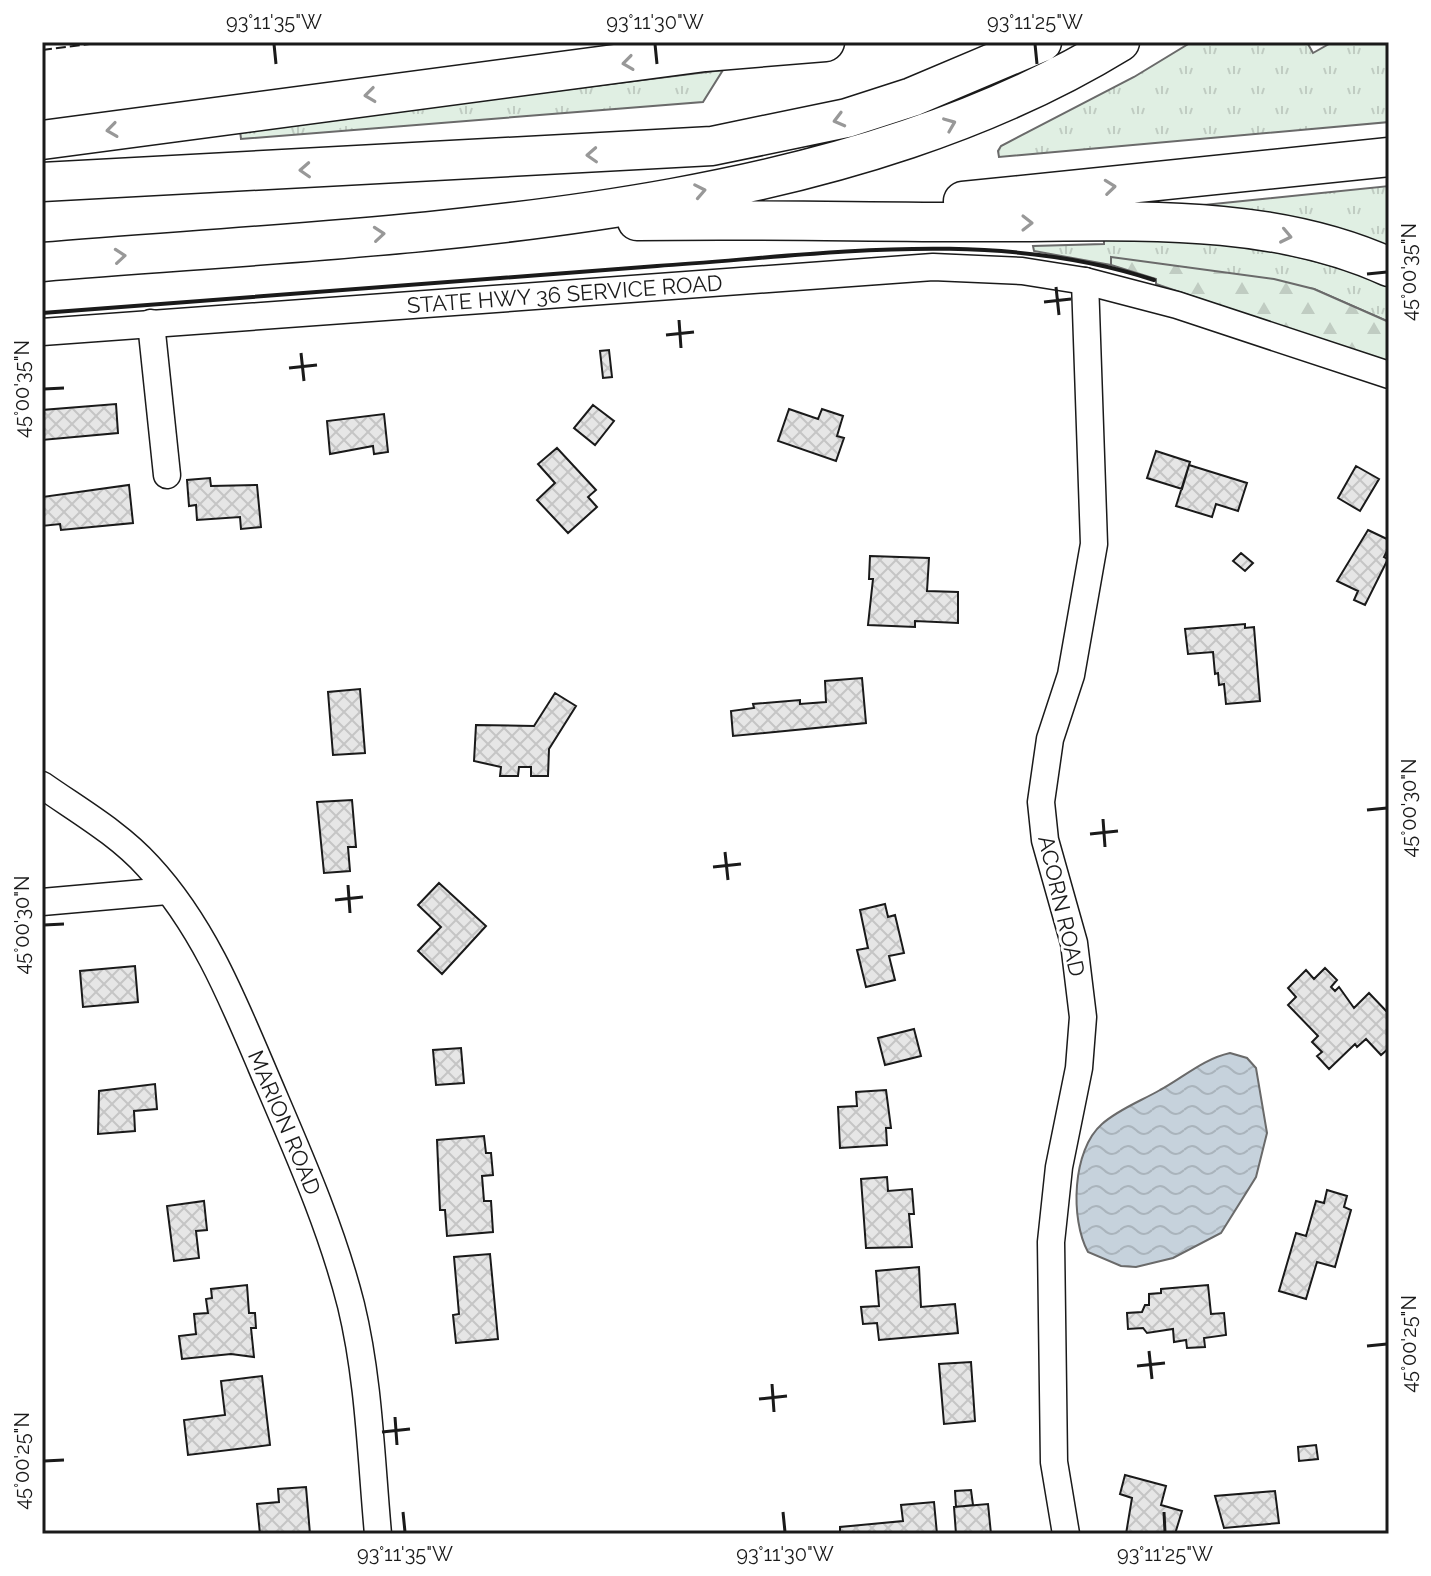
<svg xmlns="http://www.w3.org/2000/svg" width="1431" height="1576" font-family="Raleway,sans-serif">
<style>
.grass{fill:url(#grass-tufts);stroke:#6a6a6a;stroke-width:2}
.forest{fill:url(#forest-firs);stroke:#6a6a6a;stroke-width:2}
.water{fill:url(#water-waves);stroke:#6a6a6a;stroke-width:2}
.building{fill:url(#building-cross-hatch);stroke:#1a1a1a;stroke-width:2}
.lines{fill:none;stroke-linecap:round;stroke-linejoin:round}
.minor-casing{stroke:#1a1a1a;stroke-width:29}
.highway-casing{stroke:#1a1a1a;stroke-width:41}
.minor{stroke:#fff;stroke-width:26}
.highway{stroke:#fff;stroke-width:38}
.fence{stroke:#1a1a1a;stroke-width:2;stroke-dasharray:10 4;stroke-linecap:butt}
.wall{stroke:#1a1a1a;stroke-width:4}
.oneway{stroke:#989898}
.ticks{fill:none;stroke:#1a1a1a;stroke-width:3}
.labels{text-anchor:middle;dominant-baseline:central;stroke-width:6;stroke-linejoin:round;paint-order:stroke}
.street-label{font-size:22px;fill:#1a1a1a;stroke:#fff}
.neatline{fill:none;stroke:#1a1a1a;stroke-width:3}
.ticks-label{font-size:20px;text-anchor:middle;fill:#1a1a1a}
</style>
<defs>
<pattern id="grass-tufts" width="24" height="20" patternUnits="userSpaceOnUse" patternTransform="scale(2)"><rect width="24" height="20" fill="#e0efe3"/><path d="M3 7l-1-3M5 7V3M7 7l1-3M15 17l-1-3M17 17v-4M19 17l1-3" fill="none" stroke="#c0ccc2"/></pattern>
<pattern id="forest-firs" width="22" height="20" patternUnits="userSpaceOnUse" patternTransform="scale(2)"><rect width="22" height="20" fill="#e0efe3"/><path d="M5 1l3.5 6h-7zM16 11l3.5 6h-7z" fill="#c0ccc2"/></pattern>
<pattern id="water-waves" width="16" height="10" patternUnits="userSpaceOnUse" patternTransform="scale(2)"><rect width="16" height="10" fill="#c6d2dc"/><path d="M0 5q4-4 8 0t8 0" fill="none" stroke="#aab4bc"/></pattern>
<pattern id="building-cross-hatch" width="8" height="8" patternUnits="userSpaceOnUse" patternTransform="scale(2)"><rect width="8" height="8" fill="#e6e6e6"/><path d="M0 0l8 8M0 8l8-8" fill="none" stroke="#c5c5c5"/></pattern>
</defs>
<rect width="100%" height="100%" fill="#fff"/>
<!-- grass -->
<path class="grass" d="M1190 43 1308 44 1313 53 1329 44H1389V122L999 157 998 151 1001 146 1134 77Z
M723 70 703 102 241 139 240 130Z
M1389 186V255L1194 206Z
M1104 238C1201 237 1299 248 1389 286V322L1314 289 1111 258V265L1034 251 1033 246 1104 244Z"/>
<!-- forest -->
<path class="forest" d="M1111 257 1274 279 1314 289 1389 322V363L1156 284V279L1111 265Z"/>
<!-- water -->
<path class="water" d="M1230 1053 1247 1058 1256 1068 1267 1133 1256 1177 1221 1233 1173 1258 1136 1267 1121 1266 1088 1252C1070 1219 1072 1150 1102 1124 1119 1109 1141 1101 1160 1090 1184 1077 1203 1059 1230 1053Z"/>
<!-- building -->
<path class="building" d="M609 350 612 377 603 378 600 351Z
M116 404 118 433 42 440V410Z
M593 405 614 421 595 445 574 428Z
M789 409 818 419 822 409 843 416 837 436 844 438 836 461 778 441Z
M384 414 388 452 374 454 373 446 330 454 327 421Z
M557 448 596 490 588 497 597 507 568 533 537 500 555 483 538 464Z
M1156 451 1190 462 1182 489 1147 478Z
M1189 465 1247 483 1238 511 1216 504 1212 517 1176 506Z
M1356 466 1379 479 1360 511 1338 498Z
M210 478 211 486 257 485 261 527 241 529 240 517 197 520 196 505 189 506 187 480Z
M129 485 133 523 61 530 60 524 42 526V497Z
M1368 530 1389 540V547L1384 557 1388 559 1365 605 1354 600 1358 591 1337 581Z
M1241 553 1253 563 1245 571 1233 561Z
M870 556 929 558 927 591 958 592V623L915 621V627L868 625 873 579H869Z
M1245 624V628L1254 627 1260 701 1226 704 1224 684 1219 685 1218 673 1215 674 1213 652 1188 654 1185 629Z
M862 678 866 723 733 736 731 711 754 708 753 704 800 700V704L826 702 825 681Z
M360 689 365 753 333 755 328 692Z
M555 693 576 706 549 749 548 776H531V767H519L518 776H500L501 767 474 761 476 725 534 726Z
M352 800 356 847H348L350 871 324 873 317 802Z
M439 883 486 926 442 974 418 951 441 927 418 905Z
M885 904 888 917 895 915 904 953 889 956 895 980 866 987 857 950 868 948 860 910Z
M135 966 138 1002 83 1007 80 971Z
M1325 968 1337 980 1331 987 1335 991 1339 987 1354 1008 1369 993 1389 1014V1048L1381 1055 1366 1039 1357 1047 1355 1044 1329 1069 1317 1056 1322 1052 1312 1042 1318 1036 1288 1005 1296 997 1288 988 1306 970 1314 979Z
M914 1029 921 1056 885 1065 878 1038Z
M461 1048 464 1083 436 1085 433 1050Z
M155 1084 157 1109 134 1111 135 1131 98 1134 99 1091Z
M886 1090 891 1128H886L887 1145 840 1148 838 1107 857 1106 856 1092Z
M484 1136 486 1153H491L493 1175 482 1176 484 1201H491L493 1232 447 1236 445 1210H440L437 1140Z
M887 1177 888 1191 912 1189 914 1214H909L912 1247 866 1248 861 1179Z
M1327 1190 1347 1196 1344 1207 1351 1210 1335 1267 1317 1262 1306 1299 1279 1291 1296 1233 1306 1236 1316 1201 1324 1203Z
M204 1201 207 1230 196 1231 199 1258 174 1261 167 1206Z
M490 1254 498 1339 456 1343 453 1315 459 1314 454 1257Z
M919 1267 921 1307 955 1304 958 1333 879 1340 877 1323 863 1324 861 1307 879 1306 876 1271Z
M247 1285 249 1313H255L256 1328H251L254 1357 231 1354 182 1359 179 1336 196 1334 194 1314 208 1313 206 1299 212 1298 211 1289Z
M1208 1285 1211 1314 1224 1313 1226 1335 1204 1338 1205 1347 1187 1348 1186 1340 1174 1342 1173 1329 1147 1333 1143 1328 1128 1329 1127 1313 1142 1312 1145 1305H1149V1294L1161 1293V1289Z
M971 1362 975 1421 944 1424 939 1364Z
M262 1376 270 1445 188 1455 184 1420 225 1415 221 1381Z
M1316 1445 1318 1459 1299 1461 1298 1447Z
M1125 1475 1166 1486 1161 1505 1182 1511 1175 1534H1126L1132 1498 1120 1494Z
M306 1487 310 1534H260L257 1504 279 1502 278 1489Z
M971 1490 973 1505 956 1507 955 1491Z
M1275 1491 1279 1523 1224 1528 1215 1496Z
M934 1502 937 1534H840V1527L903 1521 901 1505Z
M988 1504 991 1534H956L954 1507Z"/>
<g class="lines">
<!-- minor casing -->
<g class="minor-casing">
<g id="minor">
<path d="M151 323 167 475"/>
<path id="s1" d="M42 332 933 267 1022 271 1085 281 1177 305 1389 375"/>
<path id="s2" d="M42 785C79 811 118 833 148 866 201 923 231 995 261 1066 294 1144 330 1222 351 1305 369 1379 371 1458 378 1534"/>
<path d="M42 902 167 891"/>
<path d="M1066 1534 1054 1462 1051 1242 1059 1167 1079 1068 1083 1017 1074 943 1045 840 1041 802 1050 739 1071 675 1094 544 1085 281"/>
</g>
</g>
<!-- highway casing -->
<g class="highway-casing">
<path id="highway" d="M42 140 705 52 825 42
M42 182 712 146 847 118 912 97 1042 42
M963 201 1389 157
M637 221C751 219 863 222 976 222 1112 223 1262 209 1389 267
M42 262C388 233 818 227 1120 42"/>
</g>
<!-- minor -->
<use href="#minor" class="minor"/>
<!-- highway -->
<use href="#highway" class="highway"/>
<!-- fence -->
<path class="fence" d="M42 50 106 42"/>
<!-- wall -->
<path class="wall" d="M42 313C247 296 452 280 657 266 822 255 993 227 1154 280"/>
</g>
<!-- one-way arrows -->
<defs><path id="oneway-chevron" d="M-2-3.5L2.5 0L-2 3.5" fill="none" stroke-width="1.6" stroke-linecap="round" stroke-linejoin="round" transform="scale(2)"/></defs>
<g class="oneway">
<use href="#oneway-chevron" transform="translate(628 63) rotate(172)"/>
<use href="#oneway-chevron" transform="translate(370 95) rotate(173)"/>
<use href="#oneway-chevron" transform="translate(839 120) rotate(165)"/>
<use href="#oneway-chevron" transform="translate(950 124) rotate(-22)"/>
<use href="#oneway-chevron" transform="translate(112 130) rotate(172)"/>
<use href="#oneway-chevron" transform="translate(592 155) rotate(177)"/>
<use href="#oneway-chevron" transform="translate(305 170) rotate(177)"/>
<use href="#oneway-chevron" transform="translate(1110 187) rotate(-6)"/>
<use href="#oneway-chevron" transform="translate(700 191) rotate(-11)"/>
<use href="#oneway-chevron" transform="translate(1027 223)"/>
<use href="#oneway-chevron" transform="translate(379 234) rotate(-5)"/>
<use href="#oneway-chevron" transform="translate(1286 236) rotate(12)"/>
<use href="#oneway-chevron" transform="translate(120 256) rotate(-5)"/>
</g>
<!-- ticks -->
<path class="ticks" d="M274 44 276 64M655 44 657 64M1035 44 1037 64M1367 274 1387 272M1056 287 1059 315M1044 302 1071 299M679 320 681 348M666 335 694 332M301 353 304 381M289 368 317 365M44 389 64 388M1367 810 1387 808M1103 819 1105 847M1090 834 1118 831M725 852 728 880M713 867 741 864M348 885 350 913M335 900 363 897M44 925 64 924M1367 1346 1387 1344M1149 1351 1152 1379M1137 1366 1165 1363M772 1384 774 1412M759 1399 787 1396M395 1417 397 1445M382 1432 410 1429M44 1461 64 1460M403 1512 405 1532M783 1512 785 1532M1164 1512 1165 1532"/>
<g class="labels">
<!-- street labels -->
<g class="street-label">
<text stroke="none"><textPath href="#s1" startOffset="524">STATE HWY 36 SERVICE ROAD</textPath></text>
<text transform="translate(1062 906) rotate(77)">ACORN ROAD</text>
<text stroke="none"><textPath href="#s2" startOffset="426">MARION ROAD</textPath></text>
</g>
</g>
<!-- border -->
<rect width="1431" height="1576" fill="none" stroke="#ffffff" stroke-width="88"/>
<rect x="44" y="44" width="1343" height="1488" class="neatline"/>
<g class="ticks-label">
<text x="274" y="29">93°11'35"W</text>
<text x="655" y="29">93°11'30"W</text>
<text x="1035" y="29">93°11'25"W</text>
<text transform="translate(1409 272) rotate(-90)" y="7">45°00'35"N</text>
<text transform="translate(22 389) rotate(-90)" y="7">45°00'35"N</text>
<text transform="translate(1409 808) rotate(-90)" y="7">45°00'30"N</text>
<text transform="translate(22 925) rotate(-90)" y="7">45°00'30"N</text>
<text transform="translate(1409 1344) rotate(-90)" y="7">45°00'25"N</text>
<text transform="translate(22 1461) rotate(-90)" y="7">45°00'25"N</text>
<text x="405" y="1561">93°11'35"W</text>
<text x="785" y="1561">93°11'30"W</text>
<text x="1165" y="1561">93°11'25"W</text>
</g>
</svg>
